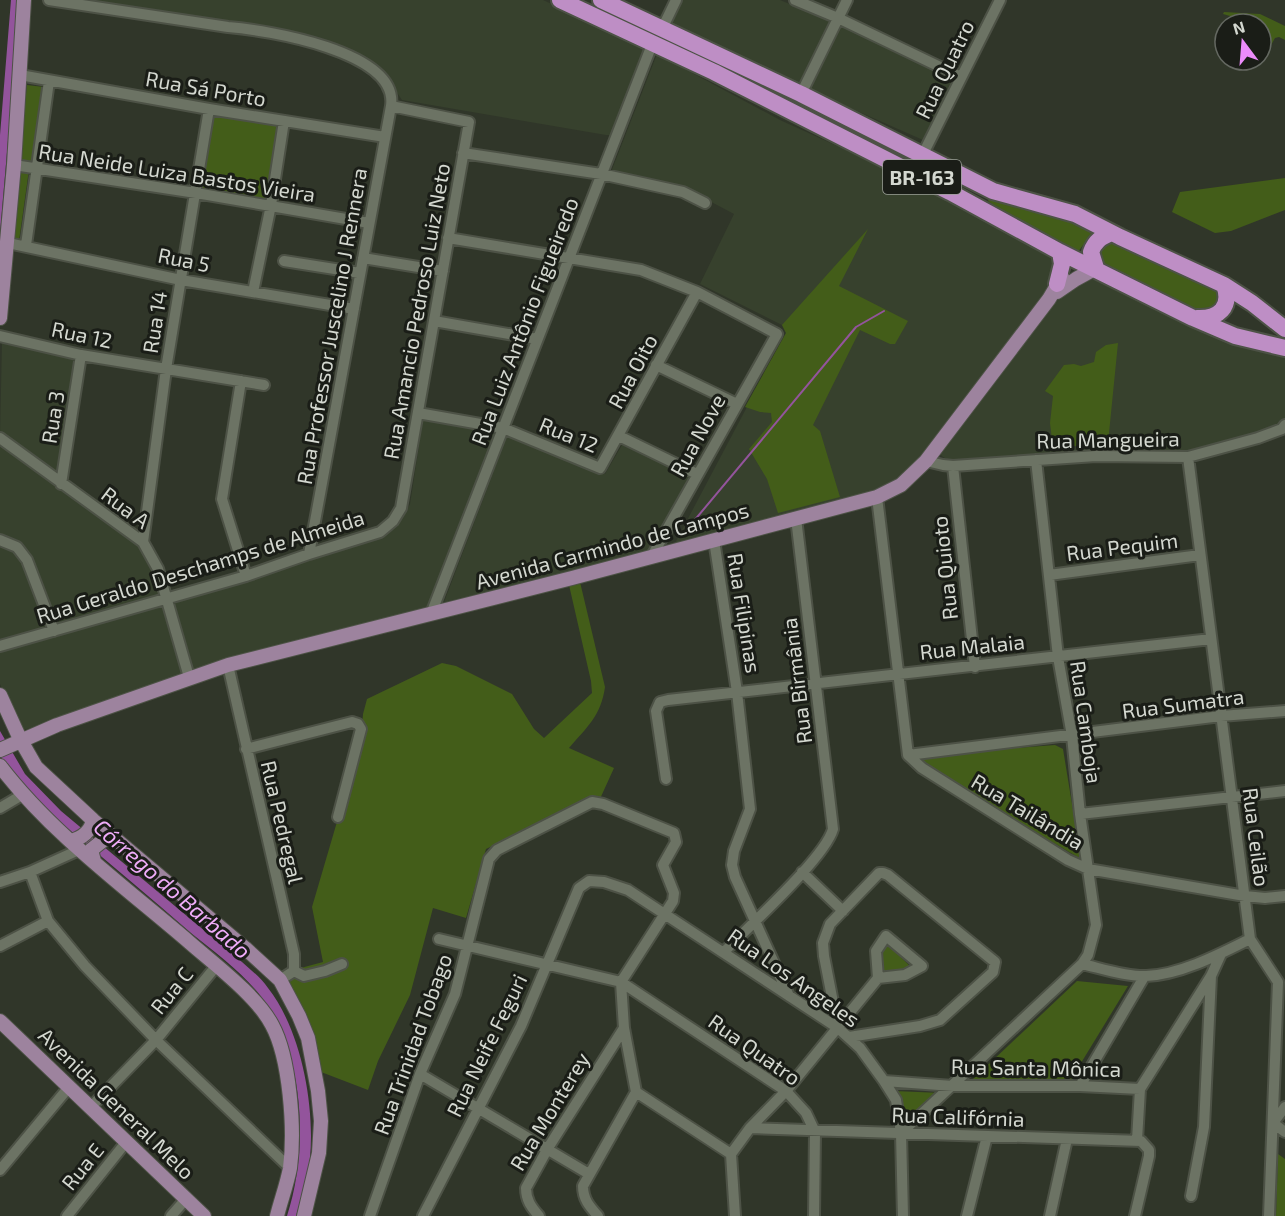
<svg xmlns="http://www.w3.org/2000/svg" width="1285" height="1216" font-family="'Exo 2',sans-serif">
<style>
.built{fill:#37412d}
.green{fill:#435d19}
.water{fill:#93549c}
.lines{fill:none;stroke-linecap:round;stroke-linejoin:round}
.stream{stroke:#93549c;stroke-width:2}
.minor-casing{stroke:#4d5246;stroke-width:14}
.major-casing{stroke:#4d5246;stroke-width:16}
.highway-casing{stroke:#4d5246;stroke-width:20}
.minor{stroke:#6c7364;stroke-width:10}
.major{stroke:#9d839e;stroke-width:14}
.highway{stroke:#be8ec5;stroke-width:16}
.labels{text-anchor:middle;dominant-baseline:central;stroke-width:6;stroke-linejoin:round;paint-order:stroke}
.shield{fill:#1a1d17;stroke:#9ca098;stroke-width:1.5}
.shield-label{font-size:20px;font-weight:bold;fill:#d4d8d0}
.street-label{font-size:21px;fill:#d4d8d0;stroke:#1a1d17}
.water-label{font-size:22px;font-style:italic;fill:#efacf9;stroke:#1a1d17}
</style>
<rect width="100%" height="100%" fill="#303629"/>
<!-- built -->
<path class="built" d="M85 0H543L646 48 613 135H606L402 100 384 73 363 57 308 35 211 18Z
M681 0H780L831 21 798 89 666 28Z
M844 26 954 78 955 85 927 139 923 140 814 92 811 88 841 28Z
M657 54 780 120 943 194 1057 262 1048 293 907 475 873 494 674 545 786 333 782 325 700 284 734 214 683 187 611 172Z
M1096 279 1285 352V421L1276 427 1193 453 1118 451 949 460 943 457 940 454 1065 291 1083 280Z
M2 341 77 357 59 478 0 435Z
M423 420 500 430 429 611 193 672 171 601 394 529 403 518 410 504Z
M508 434 605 474 622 445 693 476 650 553 444 602Z
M0 445 135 543 146 555 156 576 161 598 56 625 27 553 0 536Z
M0 545 13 550 24 563 49 628 0 642Z
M165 604 185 676 47 726 20 730 0 684V650Z"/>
<!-- green -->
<path class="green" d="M1224 12 1260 14 1285 26V40L1279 37 1275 38 1261 63 1256 60H1261V24H1229L1231 19 1230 16 1223 14Z
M27 85 44 87 32 163 19 160Z
M211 112 280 123 267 202 198 191Z
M16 167 29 170 19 241 11 240Z
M1285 178V210L1231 231 1215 233 1172 212 1180 192Z
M990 195 1062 216 1094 231 1074 257 1027 229 988 201Z
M868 229 839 286 908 321 895 344H890L860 330 813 425 820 431 840 497 778 513 767 479 749 449 772 422 771 413 760 412 745 407 786 333 782 325Z
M1111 242 1219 287 1224 299 1207 316 1099 266 1094 250Z
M1118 343 1108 443 1053 448 1050 423 1053 396 1045 391 1064 365 1074 364 1081 366 1094 362 1096 352 1106 345Z
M580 582 605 687C601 716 587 727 569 748L614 768 599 801 590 796 584 802 486 849 466 918 433 908 410 995 378 1061 368 1090 321 1072 284 986 297 969 323 962 312 907 361 740 363 714 367 699 442 663 456 666 512 694 534 729 544 738 592 693 591 681 569 585Z
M1055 745 1063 749 1081 859 920 764 922 755Z
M887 944 910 966 903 972 880 973 878 954Z
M1077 981 1128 986 1070 1081 973 1079Z
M894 1091 942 1093 904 1123 903 1106Z
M1278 1154 1285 1159V1216H1276Z"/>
<!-- water -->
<path class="water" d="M11 0H20L0 234V135Z
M0 731 25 774 61 811 242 962C251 970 261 978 268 988 301 1030 315 1105 310 1158 308 1178 302 1197 296 1216H287C308 1152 305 1062 267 1005 248 976 218 955 191 933 150 897 108 862 66 827 49 813 4 775 0 753 0 746 0 738 0 731Z"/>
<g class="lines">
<!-- stream -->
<path class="stream" d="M683 534 856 327 884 311"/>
<!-- minor casing -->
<g class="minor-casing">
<path id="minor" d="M49 0 228 27C266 30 399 51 391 106L309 554
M795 0 838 18 961 77
M662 29 676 0
M20 75 209 109 385 137
M801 94 847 0
M463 153 601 174 683 192 705 203
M922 156 1000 0
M14 165 196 193 369 223
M448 238 641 270 697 292 777 334 652 556
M8 243 181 280 354 309
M26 245 49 81
M363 258 443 271
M284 261 360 273
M253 292 271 205 284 121
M434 321 537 339
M0 336 81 355 264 385
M656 365 737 404
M241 381 222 499 246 576
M418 413 503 428 600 468 697 292
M619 436 697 474
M0 438 143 542 158 569 189 677
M1188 457 1250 939 1278 982 1269 1216
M926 461 943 465 953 466 1096 456 1188 457 1258 438 1282 429 1285 425
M953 466 975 667
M61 484 81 355
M877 497 908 755
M0 540 17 547 27 560 54 631
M714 540 737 692 750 809 734 851 732 865 735 877 789 996
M143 542 166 369 209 109
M1049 575 1200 555
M431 614 653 42
M0 646 246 576 309 554 380 532 393 521 401 508 469 122 391 106
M228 665 294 954V971L280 980
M246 749 352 722 358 724 361 729 338 817
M908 755 922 768 1068 860 1088 869 1245 896 1265 898 1285 896
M908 755 1221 716 1285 711
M666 779 656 711 660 702 668 700C849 679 1030 660 1211 639
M0 808 22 795
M1080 814 1285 791
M30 872 48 921 85 966 156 1040 290 1168
M802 872 843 911
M0 882 30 872 81 849
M439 939 621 982 786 1091 806 1113 815 1132 814 1216
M0 946 48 921
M724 952C748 927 825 858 833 829L796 518
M1082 964C1100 968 1127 977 1146 976 1180 975 1220 954 1250 939
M294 971 304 976 325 971 342 964
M838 1028 824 956 823 943 830 924 879 873H883L888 875 995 962 993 972 940 1020 920 1026 849 1037
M420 1074 589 1174
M884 1081 953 1086H1080L1140 1089 1211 976 1221 954
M1080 1086 1144 977
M91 1107 156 1040 217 965
M1285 1107 1273 1123 1285 1132
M750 1128 1141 1141 1149 1150V1156L1135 1216
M901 1133 1082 964 1088 955 1096 925 1080 814 1072 736 1058 657 1036 460
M1137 1140 1140 1089
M731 1154 750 1128 786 1091 878 978 876 951 886 936 922 966 905 975 878 978
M731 1154 735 1216
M0 1170 69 1087
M1191 1196 1204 1127 1211 976
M67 1216 127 1141
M171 1216 186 1199
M370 1216 420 1074 455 994 489 859 497 850 592 802 603 804 674 833 676 842 663 865 674 893 673 901 621 982 624 1028 636 1092
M423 1216 521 1026 579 888 589 881 604 882 628 890 838 1028 860 1048 884 1081 896 1100 901 1133 903 1216
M539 1216C531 1207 526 1200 526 1188L548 1148 624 1028
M598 1216C589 1206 583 1199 583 1186L636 1092 731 1154
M967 1216 987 1136
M1050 1216 1067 1139"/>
</g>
<!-- major casing -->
<g class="major-casing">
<path id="major" d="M1057 292 1076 279 1096 268
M0 318 14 165 24 0
M0 695 20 739 36 767 93 820 245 948 280 980 299 1016 308 1038 318 1091 321 1121 319 1153 304 1216
M0 750 57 725 228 665 572 578 877 497 901 485 926 461 1049 299 1062 277
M0 766C51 833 125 887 189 942 214 964 257 996 272 1025 290 1058 295 1130 290 1168 287 1184 281 1200 277 1216
M71 841C82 838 91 831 93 820
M94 861 91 850 106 838 118 842
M0 1021 204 1216"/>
</g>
<!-- highway casing -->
<g class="highway-casing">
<path id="highway" d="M560 0 714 72 950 192 1060 252 1193 318 1235 336 1285 348
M601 0 801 94 993 191 1075 214 1120 237 1224 285 1252 303 1285 329
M1096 268 1091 252C1095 241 1101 237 1112 233
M1057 284 1062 264 1060 252
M1197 318C1219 319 1232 307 1224 285"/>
</g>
<!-- minor -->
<use href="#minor" class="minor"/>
<!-- major -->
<use href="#major" class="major"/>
<!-- highway -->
<use href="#highway" class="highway"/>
</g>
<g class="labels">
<!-- shield labels -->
<rect class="shield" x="883" y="160" width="78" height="34" rx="4.5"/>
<g class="shield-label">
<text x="922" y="177">BR-163</text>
</g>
<!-- street labels -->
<g class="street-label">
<text transform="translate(944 69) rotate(-64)">Rua Quatro</text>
<text transform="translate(206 88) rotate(10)">Rua Sá Porto</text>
<text transform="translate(177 172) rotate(9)">Rua Neide Luiza Bastos Vieira</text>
<text transform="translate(184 259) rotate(11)">Rua 5</text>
<text transform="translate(416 311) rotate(-80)">Rua Amancio Pedroso Luiz Neto</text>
<text transform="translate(524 321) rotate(-69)">Rua Luiz Antônio Figueiredo</text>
<text transform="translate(154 322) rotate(-81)">Rua 14</text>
<text transform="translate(331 326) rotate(-80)">Rua Professor Juscelino J Rennera</text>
<text transform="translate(82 334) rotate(12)">Rua 12</text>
<text transform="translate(632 371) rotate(-62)">Rua Oito</text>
<text transform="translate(52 417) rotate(-81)">Rua 3</text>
<text transform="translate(569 434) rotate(22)">Rua 12</text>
<text transform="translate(697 435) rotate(-61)">Rua Nove</text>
<text transform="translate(1108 439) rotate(-1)">Rua Mangueira</text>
<text transform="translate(126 507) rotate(37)">Rua A</text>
<text transform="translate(612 545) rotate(-15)">Avenida Carmindo de Campos</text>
<text transform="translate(1122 546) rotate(-7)">Rua Pequim</text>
<text transform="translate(200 566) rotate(-17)">Rua Geraldo Deschamps de Almeida</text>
<text transform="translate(944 568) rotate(-96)">Rua Quioto</text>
<text transform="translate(745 613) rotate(81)">Rua Filipinas</text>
<text transform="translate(972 646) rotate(-6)">Rua Malaia</text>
<text transform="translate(796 681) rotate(-97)">Rua Birmânia</text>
<text transform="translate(1183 703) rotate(-7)">Rua Sumatra</text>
<text transform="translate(1087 722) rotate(82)">Rua Camboja</text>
<text transform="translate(1028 811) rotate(31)">Rua Tailândia</text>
<text transform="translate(283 822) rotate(77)">Rua Pedregal</text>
<text transform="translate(1257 837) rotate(83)">Rua Ceilão</text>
<text transform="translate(794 977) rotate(35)">Rua Los Angeles</text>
<text transform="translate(171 990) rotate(-51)">Rua C</text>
<text transform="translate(412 1044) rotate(-70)">Rua Trinidad Tobago</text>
<text transform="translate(486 1045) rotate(-64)">Rua Neife Feguri</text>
<text transform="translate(755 1049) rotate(35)">Rua Quatro</text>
<text transform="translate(1036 1067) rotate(1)">Rua Santa Mônica</text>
<text transform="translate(117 1103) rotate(44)">Avenida General Melo</text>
<text transform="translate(549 1111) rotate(-59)">Rua Monterey</text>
<text transform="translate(958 1116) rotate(2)">Rua Califórnia</text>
<text transform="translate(82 1166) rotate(-51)">Rua E</text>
</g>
<!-- water labels -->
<g class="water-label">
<text transform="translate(173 888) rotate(41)">Córrego do Barbado</text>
</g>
</g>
<!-- north arrow -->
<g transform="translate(1243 42) rotate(344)"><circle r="28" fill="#1a1d17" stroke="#646861" stroke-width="1.5"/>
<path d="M0-4.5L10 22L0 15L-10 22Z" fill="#ec8cfb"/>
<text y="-9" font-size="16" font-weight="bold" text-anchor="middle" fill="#d4d8d0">N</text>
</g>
</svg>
